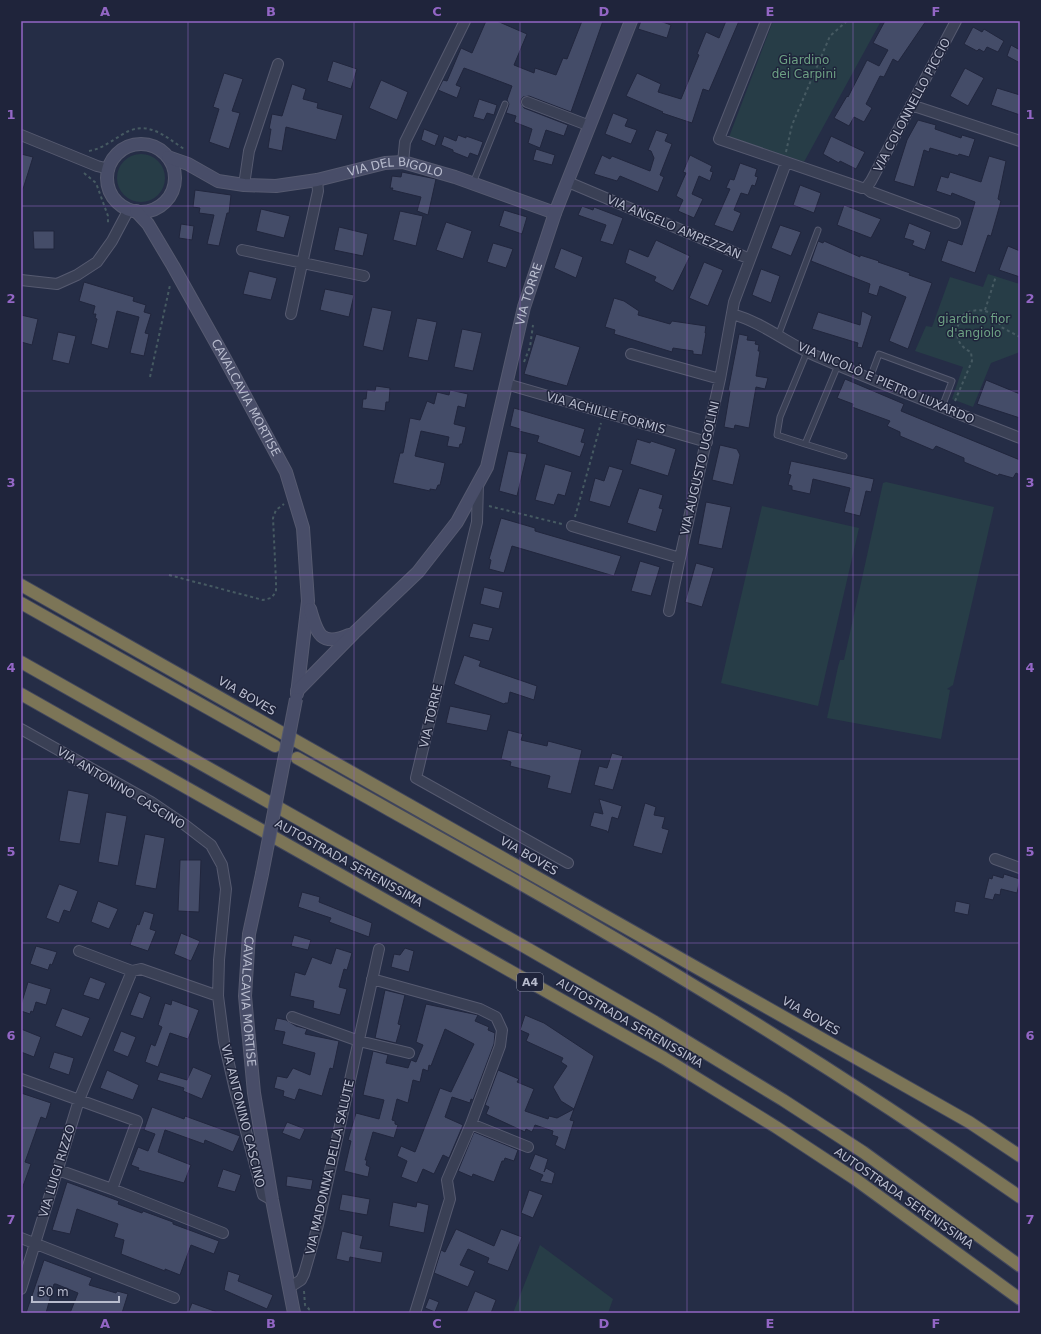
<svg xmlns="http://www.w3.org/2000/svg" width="1041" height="1334" font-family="'DejaVu Sans',sans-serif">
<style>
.green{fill:#273d47}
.building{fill:#444c68;stroke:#21263d}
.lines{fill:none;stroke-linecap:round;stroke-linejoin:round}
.lane-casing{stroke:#565a70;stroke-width:7}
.street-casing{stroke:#565a70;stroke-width:12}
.secondary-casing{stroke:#565a70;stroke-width:14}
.highway-casing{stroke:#42475d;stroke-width:14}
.path{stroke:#465a62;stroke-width:2;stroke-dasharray:3 3;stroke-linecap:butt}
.lane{stroke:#3a4055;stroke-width:5}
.street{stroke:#3a4055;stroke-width:10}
.secondary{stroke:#484d68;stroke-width:12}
.highway{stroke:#7c7557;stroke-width:12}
.secondary-bridge-casing{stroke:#565a70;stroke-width:14;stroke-linecap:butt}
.secondary-bridge{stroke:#484d68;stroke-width:12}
.grid{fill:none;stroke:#9366c5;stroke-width:1;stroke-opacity:0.55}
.labels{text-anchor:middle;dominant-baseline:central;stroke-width:3;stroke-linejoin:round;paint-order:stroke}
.shield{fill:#1f243b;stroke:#8a8ea2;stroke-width:1}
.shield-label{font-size:11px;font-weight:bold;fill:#b8bcce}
.park-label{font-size:12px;fill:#6da184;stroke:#1f243b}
.street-label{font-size:12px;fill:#b8bcce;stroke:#1f243b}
.neatline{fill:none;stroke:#9366c5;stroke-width:1.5}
.grid-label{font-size:13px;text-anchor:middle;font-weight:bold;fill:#9366c5}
</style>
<rect width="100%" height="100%" fill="#252d46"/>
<!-- green -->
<path class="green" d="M773 21H881L804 162 729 137Z
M117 178a24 24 0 1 1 48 0a24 24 0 1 1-48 0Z
M988 274 1020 284V352L991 363 973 407 952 399 963 367 915 351 926 326 932 327 950 277 983 287Z
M886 482 994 507 953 685 947 689 950 690 941 739 827 718 838 667 840 660H844L883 483Z
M762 506 859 528 818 706 721 683Z
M540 1245 613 1299 608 1313H513Z"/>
<!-- building -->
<path class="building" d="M486 21H497L527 34 514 65 534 73 535 68 556 75 563 58 567 59 582 21H603L571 112 529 96 523 97 521 100V103L524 108 568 125 564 136 546 130 540 148 528 143 532 129 514 122 516 116 506 113 509 104 507 100 512 86 475 72 464 68 456 85 461 87 457 98 438 90 443 80 447 81 461 48 472 53Z
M641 21H660L671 25 667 38 638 29Z
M726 21H739L709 91 703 89 692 123 662 113 663 112 626 96 637 73 661 84 658 92 681 99 699 55 697 54 706 32 719 38Z
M885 21H926L898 62 893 59 884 77 880 76 866 104 872 108 864 122 854 117 849 126 834 118 847 96 848 97 867 60 879 66 888 50 873 43Z
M973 27 982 32 984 29 1004 41 998 52 987 47 984 52 979 49 977 51 964 44Z
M1011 45 1020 50V63L1007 56Z
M333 61 357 69 351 89 327 81Z
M965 68 984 78 968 106 950 96Z
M224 73 243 79 232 111 240 113 229 149 209 142 219 109 213 107Z
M381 80 408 92 397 120 369 108Z
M292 84 306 89 303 99 318 103 317 108 343 115 336 140 286 127 282 151 268 148 271 129H269L272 114 282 116Z
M997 88 1020 95V115L991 105Z
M479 99 497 105 494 115 487 113 484 120 473 117Z
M613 113 628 119 625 126 637 130 631 144 605 134Z
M918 120 936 125 935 129 961 138 962 135 975 139 969 157 959 154 958 156 930 148 929 152 924 150 914 187 894 181 907 140Z
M424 129 439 135 435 146 421 140Z
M656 130 668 134 665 141 672 144 660 175 664 177 658 192 620 176 617 181 594 174 602 155 610 159 612 156 650 171 654 158 651 151 648 150Z
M458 135 466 138V136L483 142 478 156 470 153 468 158 453 152V150L441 145 444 136 456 141Z
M831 136 865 152 856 169 840 161 839 163 823 154Z
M536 149 555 155 552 165 533 160Z
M21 154 33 157 23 189H21Z
M690 155 712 166 710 171 713 172 710 181 699 176 692 194 703 199 694 218 678 211 683 200 676 196 686 173 683 172Z
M989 156 1006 161 998 199 1001 201 991 236 988 235 975 273 941 261 948 240 962 245 975 202 952 193 951 196 936 191 941 176 948 178 950 172 981 182Z
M740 163 757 169 755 176 758 177 755 186 752 185 748 195 741 193 734 210 741 213 733 232 714 225 730 189 726 188 730 179 734 180Z
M402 172 436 179 428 215 417 211 421 197 392 190 393 188H390L392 176 401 177Z
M800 185 821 193 814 213 793 205Z
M195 190 231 195 229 213H227L219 246 207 244 214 215 199 213 200 208 193 207Z
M844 205 881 219 871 238 837 225Z
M582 206 593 210 594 207 623 218 613 245 600 241 606 225 578 215Z
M261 209 290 216 284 238 256 231Z
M504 210 527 217 522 234 499 226Z
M400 211 423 216 416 246 393 240Z
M446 222 472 231 463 259 436 250Z
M909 223 931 232 925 250 912 245 914 241 904 238Z
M181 224 194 226 192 240 179 238Z
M780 225 801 232 791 256 771 248Z
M339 227 368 234 363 256 334 250Z
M33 231H54V249H34Z
M656 240 690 256 673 291 654 281 656 277 625 263 629 249 648 257Z
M818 241 823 243 824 241 860 257V255L879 261 878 262 910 273 909 275 932 283 908 349 889 341 906 297 880 286 877 296 868 293 870 284 811 261Z
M493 243 513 249 506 268 487 262Z
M1008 246 1020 251V277L999 270Z
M561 248 583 257 576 278 554 268Z
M704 262 723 270 708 306 689 298Z
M761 269 780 276 771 303 752 295Z
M249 271 277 278 271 300 243 294Z
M84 282 134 297 133 301 146 305 144 312 151 314 145 333 149 334 144 356 130 353 139 317 117 311 108 349 91 344 97 319 95 318 96 314H93L95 306 79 301Z
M325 289 354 295 349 317 320 310Z
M614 298 624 301 639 311 638 315 670 324 672 321 706 326 705 333H706L702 355 693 354V351L673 348 672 352 614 334 615 330 605 327Z
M372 307 392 311 383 351 363 346Z
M862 311 872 316 862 348 857 347 858 343 812 329 818 312 860 325Z
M21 315 38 319 32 345 21 342Z
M417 318 437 322 428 361 408 357Z
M462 329 482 333 473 371 454 367Z
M58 332 76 336 69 364 52 360Z
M536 334 580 347 567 386 524 374Z
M739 334 748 336 747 340 756 341 755 344 759 345 758 351H760L756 376 768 378 765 389 756 387 749 428 735 425 734 429 724 427 730 391H728Z
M845 379 904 404 901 411 1020 460V475L1016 473 1013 478 999 474 998 476 964 462V458L936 446 933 450 900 436V432L887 426 890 421 852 407 853 404 837 398Z
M986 380 1020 394V418L977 404Z
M376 386 390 388 389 402H386L385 411 362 408 363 399H366L367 390 375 391Z
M450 390 468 394 465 408 458 406 454 424 466 427 462 444H460L459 448 447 446 449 437 421 431 415 456 445 463 440 485H438L436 490 430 489V491L393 483 400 453H403L410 418 420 420 427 401 434 404 437 392 449 395Z
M514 408 585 429 581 442 585 443 580 457 537 442 539 436 519 431 520 429 510 426Z
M637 439 650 443 651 441 676 449 668 476 630 464Z
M720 445 737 449 740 455 733 485 712 480Z
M508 451 527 454 517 496 499 491Z
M791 461 874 479 871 492 866 491 860 516 844 512 850 488 813 479 810 494 792 490V486L788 485 791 475 788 474Z
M545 464 572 472 565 496 558 494 554 505 535 500Z
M609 466 623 470 610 507 589 501 595 478 604 481Z
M639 488 663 495 659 508 663 509 656 532 627 523Z
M706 502 731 507 722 549 698 544Z
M501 518 535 528V531L621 556 614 576 512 546 504 573 489 569 491 560 489 559Z
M640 561 660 567 651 596 631 591Z
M696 563 714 568 702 607 685 602Z
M484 587 503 592 499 609 480 604Z
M473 623 493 628 489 641 469 637Z
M464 655 481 661 479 666 537 686 534 700 510 692 508 703H505L504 704 454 684Z
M450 706 491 715 487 731 446 723Z
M508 730 523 734 521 740 547 746 548 741 582 750 571 794 547 788 550 776 510 766 511 762 501 759Z
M612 753 623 756 613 790 594 785 599 766 607 768Z
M68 790 89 794 80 844 59 841Z
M599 799 622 806 618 819 612 817 608 833 607 831 590 826 594 812 603 814Z
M645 803 656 807 654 815 665 817 662 828 669 830 662 854 633 846Z
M106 812 127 816 118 866 98 862Z
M145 834 165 838 156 889 135 885Z
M180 860H201L199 912 178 911Z
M1004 874 1020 879 1017 893 1001 889 1000 895 995 894 993 900 984 898 989 878 992 879 993 875 1003 878Z
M59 884 78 891 70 912 64 910 59 923 46 918Z
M302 892 320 897 319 902 372 923 369 937 329 922 331 918 298 907Z
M98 901 118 909 109 929 91 922Z
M956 901 970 904 968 915 954 912Z
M144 911 154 914 150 929 156 931 148 951 130 945 137 924 139 925Z
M181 933 200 941 191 961 174 954Z
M294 935 311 940 308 950 291 946Z
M36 946 57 952 52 965 50 964 48 970 30 964Z
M336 948 352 953 347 970 344 969 339 987 347 989 340 1015 313 1008 314 1001 290 996 295 972 305 975 312 957 331 964Z
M405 948 414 951 409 972 391 967 394 954 400 955Z
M90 977 106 983 99 1000 83 995Z
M28 982 51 989 46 1005 36 1002 33 1012 31 1011 30 1014 21 1011V1005Z
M385 990 405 995 398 1024 401 1025 396 1043 375 1038Z
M139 992 151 997 143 1019 130 1015Z
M172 1000 199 1010 188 1039 170 1033 158 1067 145 1062 151 1044 155 1046 162 1027 158 1025 165 1003 171 1005Z
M426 1004 478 1015 475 1021 489 1027 488 1030 495 1033 494 1044 473 1100 471 1099 470 1103 452 1097 445 1117 463 1125 449 1158 443 1155 434 1174 423 1169 417 1183 401 1177 407 1161 397 1156 401 1146 415 1152 440 1088 451 1092 474 1044 445 1029 431 1066 429 1065 428 1071 423 1069 420 1082 413 1080 408 1103 397 1099 392 1120 395 1121V1124L398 1125 394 1138 373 1132 365 1160H367L366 1165 370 1167 368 1177 344 1171 351 1141 348 1140 356 1113 379 1119 384 1100 363 1095 373 1051 388 1055 386 1063 408 1068 411 1060 416 1062 423 1045 416 1042Z
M62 1008 90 1018 82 1037 55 1026Z
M525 1015 544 1023 594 1056 574 1109 561 1101 553 1087 567 1066 561 1062 563 1058 526 1041 529 1034 520 1030Z
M277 1018 286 1020 296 1026 307 1029 305 1034 339 1041 333 1069 330 1068 322 1096 299 1089 295 1100 283 1096 284 1091 274 1088 277 1076 287 1078 293 1068 310 1075 315 1053 282 1044 285 1032 274 1030Z
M21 1029 41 1037 34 1057 21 1052Z
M121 1031 136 1037 128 1057 113 1051Z
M54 1052 74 1058 69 1075 49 1068Z
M193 1067 212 1075 202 1099 183 1091 184 1088 157 1080 160 1072 187 1080Z
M107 1070 139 1085 133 1100 100 1088Z
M498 1070 519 1079 517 1082 534 1089 525 1111 548 1119 549 1116 557 1118 574 1109 570 1120 574 1121 565 1150 555 1145 558 1137 552 1135 553 1131 535 1125 532 1132 526 1129 525 1132 486 1114 489 1107 485 1105Z
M21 1093 51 1103 46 1119 41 1117 25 1162 31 1164 22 1189Z
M152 1107 184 1119 185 1116 240 1136 233 1152 205 1140 204 1144 165 1130 158 1152 191 1165 184 1183 138 1170 139 1168 131 1165 138 1147 148 1151 155 1134 144 1130Z
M287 1122 305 1129 300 1140 282 1133Z
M474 1132 518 1150 514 1161 505 1158 504 1161H502L494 1182 473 1174 472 1177 458 1171Z
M535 1154 548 1159 544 1172 546 1168 555 1173 552 1184 540 1181 543 1175 529 1169Z
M223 1169 241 1175 235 1192 217 1187Z
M287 1176 313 1180 311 1190 286 1186Z
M67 1182 119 1201 118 1204 142 1213 143 1211 173 1222V1224L219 1241 214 1254 191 1245 180 1275 165 1269V1271L121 1254 124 1240 114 1237 118 1224 77 1209 70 1234 52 1230Z
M529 1190 543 1195 533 1218 521 1213Z
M342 1194 370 1199 367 1215 339 1210Z
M393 1202 416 1207 417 1202 429 1205 424 1233 389 1226Z
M456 1229 494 1246 501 1229 522 1237 508 1271 487 1263 489 1258 468 1249 460 1265 475 1271 468 1287 434 1273 441 1250 445 1252Z
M342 1231 363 1236 360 1248 383 1252 381 1263 350 1257 349 1262 336 1259Z
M44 1260 92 1278 89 1285 116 1293 117 1291 128 1294 122 1313H70L78 1293 56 1284H54L46 1313H26Z
M228 1271 240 1275 238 1281 273 1295 267 1309 224 1290Z
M475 1291 496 1300 491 1313H466Z
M429 1298 439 1302 435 1312 425 1308Z
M192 1303 217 1312V1313H188Z"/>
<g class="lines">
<!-- lane casing -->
<g class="lane-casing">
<path id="lane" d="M473 183 505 104
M778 336 818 230
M807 352 780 417 777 435 805 444 838 365
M870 378 879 354 952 381 942 407
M805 444 844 456"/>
</g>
<!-- street casing -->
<g class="street-casing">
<path id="street" d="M766 21 719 139 862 188H866L871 181 956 21
M527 102 590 126
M911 105 1020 141
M21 135 97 166 109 169
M403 162 405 142 465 21
M568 182 750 259
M244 185 249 151 278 64
M866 188 871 192 955 223
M242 250 364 276
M21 280 57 284 77 275 97 262 112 241 129 209
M291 314 318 191 317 180
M732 314C762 322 788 344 816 356 883 385 952 411 1020 438
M631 354 720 379
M506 384 707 442
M478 484 477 522 416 778 568 863
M572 526 680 558 720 379 734 302 786 163
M669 611 680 558
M21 729 151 802 185 825 211 845 222 865 226 889 219 960 218 996 224 1042 235 1090 263 1195 272 1200
M995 859 1020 868
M79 951 132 971
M372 979 480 1009 496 1017 502 1030 500 1046 471 1124 447 1180 450 1199 415 1313
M292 1017 359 1041 409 1053
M21 1079 137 1121 112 1189
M471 1124 528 1147
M58 1170 112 1189 223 1233
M21 1238 174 1298
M290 1287 301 1280 304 1274 318 1225 379 949
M21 1289 79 1100 132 971 141 969 218 996"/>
</g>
<!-- secondary casing -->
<g class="secondary-casing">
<g id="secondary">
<circle cx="141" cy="178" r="34"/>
<path id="s1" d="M168 157 188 164 218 181 244 185 276 186 317 180 385 163 403 162 455 177 555 213"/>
<path id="s2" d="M136 211 148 224 173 266 224 357 286 472 303 528 308 601 297 694"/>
<path d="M310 609C317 634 321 647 349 635"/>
<path id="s3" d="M297 691 354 633 418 572 457 522 487 467 524 307 555 213 631 21"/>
<path id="s4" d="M262 874 249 934 245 996 254 1093 272 1200 294 1313"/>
</g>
</g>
<!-- highway casing -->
<g class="highway-casing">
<path id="highway" d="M21 585 969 1122 1020 1156
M21 603 275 746
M21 662 525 947 655 1022 783 1100 863 1152 1020 1266
M21 694 664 1058 776 1127 855 1179 1020 1299
M297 758C428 832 560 904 688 982 801 1050 912 1122 1020 1197"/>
</g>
<!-- path -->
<path class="path" d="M89 151C101 149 110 142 120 136 146 118 163 135 184 149
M786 152 792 125 830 36 847 21
M84 173 96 183 108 216V223
M985 310 996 276
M524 362 530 347 533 325
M150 377 170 285
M955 401 972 361 971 352C953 344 954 326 965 313 981 307 994 310 1001 327L1020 337
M489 506 562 524
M575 517 601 423
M169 575 263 600 271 598 276 592V581L273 518 276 510 284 504
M304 1291 305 1305 309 1309 308 1313"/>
<!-- lane -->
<use href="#lane" class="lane"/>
<!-- street -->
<use href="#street" class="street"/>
<!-- secondary -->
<use href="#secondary" class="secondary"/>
<!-- highway -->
<use href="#highway" class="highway"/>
<!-- secondary-bridge casing -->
<g class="secondary-bridge-casing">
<path id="secondary-bridge" d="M262 874 296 699"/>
</g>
<!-- secondary-bridge -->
<use href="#secondary-bridge" class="secondary-bridge"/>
</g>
<!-- grid -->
<path class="grid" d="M188 21V1313M354 21V1313M520 21V1313M687 21V1313M853 21V1313M21 206H1020M21 391H1020M21 575H1020M21 759H1020M21 943H1020M21 1128H1020"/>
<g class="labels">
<!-- shield labels -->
<rect class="shield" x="517" y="973" width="26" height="18" rx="3"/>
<g class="shield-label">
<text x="530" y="982">A4</text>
</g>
<!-- park labels -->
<g class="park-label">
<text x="804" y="60">Giardino<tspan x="804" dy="14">dei Carpini</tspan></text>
<text x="974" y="319">giardino fior<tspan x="974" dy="14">d'angiolo</tspan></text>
</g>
<!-- street labels -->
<g class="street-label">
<text transform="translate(912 105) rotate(-62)">VIA COLONNELLO PICCIO</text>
<text stroke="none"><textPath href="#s1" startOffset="236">VIA DEL BIGOLO</textPath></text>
<text transform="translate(674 227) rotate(23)">VIA ANGELO AMPEZZAN</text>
<text stroke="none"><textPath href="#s3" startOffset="474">VIA TORRE</textPath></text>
<text transform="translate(886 383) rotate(23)">VIA NICOLÒ E PIETRO LUXARDO</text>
<text stroke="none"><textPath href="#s2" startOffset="217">CAVALCAVIA MORTISE</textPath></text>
<text transform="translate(606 413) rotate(16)">VIA ACHILLE FORMIS</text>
<text transform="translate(700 468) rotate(-77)">VIA AUGUSTO UGOLINI</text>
<text transform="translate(247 696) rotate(30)">VIA BOVES</text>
<text transform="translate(431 716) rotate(-77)">VIA TORRE</text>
<text transform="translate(121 788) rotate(31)">VIA ANTONINO CASCINO</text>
<text transform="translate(529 856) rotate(30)">VIA BOVES</text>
<text transform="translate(349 863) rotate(29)">AUTOSTRADA SERENISSIMA</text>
<text stroke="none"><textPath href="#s4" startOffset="129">CAVALCAVIA MORTISE</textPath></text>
<text transform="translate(811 1016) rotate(30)">VIA BOVES</text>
<text transform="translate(630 1023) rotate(30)">AUTOSTRADA SERENISSIMA</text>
<text transform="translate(243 1116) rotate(76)">VIA ANTONINO CASCINO</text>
<text transform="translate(330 1167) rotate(-77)">VIA MADONNA DELLA SALUTE</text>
<text transform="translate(57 1171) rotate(-73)">VIA LUIGI RIZZO</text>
<text transform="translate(904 1198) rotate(35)">AUTOSTRADA SERENISSIMA</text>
</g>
</g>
<!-- border -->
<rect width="1041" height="1334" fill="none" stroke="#1f243b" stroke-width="44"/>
<!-- scale -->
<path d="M32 1296v6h87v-6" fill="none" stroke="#b8bcce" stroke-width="2"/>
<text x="38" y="1296" font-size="12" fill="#b8bcce" stroke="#1f243b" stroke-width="3" paint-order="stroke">50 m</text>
<rect x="22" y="22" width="997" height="1290" class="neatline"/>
<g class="grid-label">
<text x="105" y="16">A</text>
<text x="271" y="16">B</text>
<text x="437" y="16">C</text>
<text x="604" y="16">D</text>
<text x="770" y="16">E</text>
<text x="936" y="16">F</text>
<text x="11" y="119">1</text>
<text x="1030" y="119">1</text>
<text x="11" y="303">2</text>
<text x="1030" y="303">2</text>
<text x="11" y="487">3</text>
<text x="1030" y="487">3</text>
<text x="11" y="672">4</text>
<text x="1030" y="672">4</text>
<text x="11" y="856">5</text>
<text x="1030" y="856">5</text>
<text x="11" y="1040">6</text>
<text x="1030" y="1040">6</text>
<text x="11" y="1224">7</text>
<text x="1030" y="1224">7</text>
<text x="105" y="1328">A</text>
<text x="271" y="1328">B</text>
<text x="437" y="1328">C</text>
<text x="604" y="1328">D</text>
<text x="770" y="1328">E</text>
<text x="936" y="1328">F</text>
</g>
</svg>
